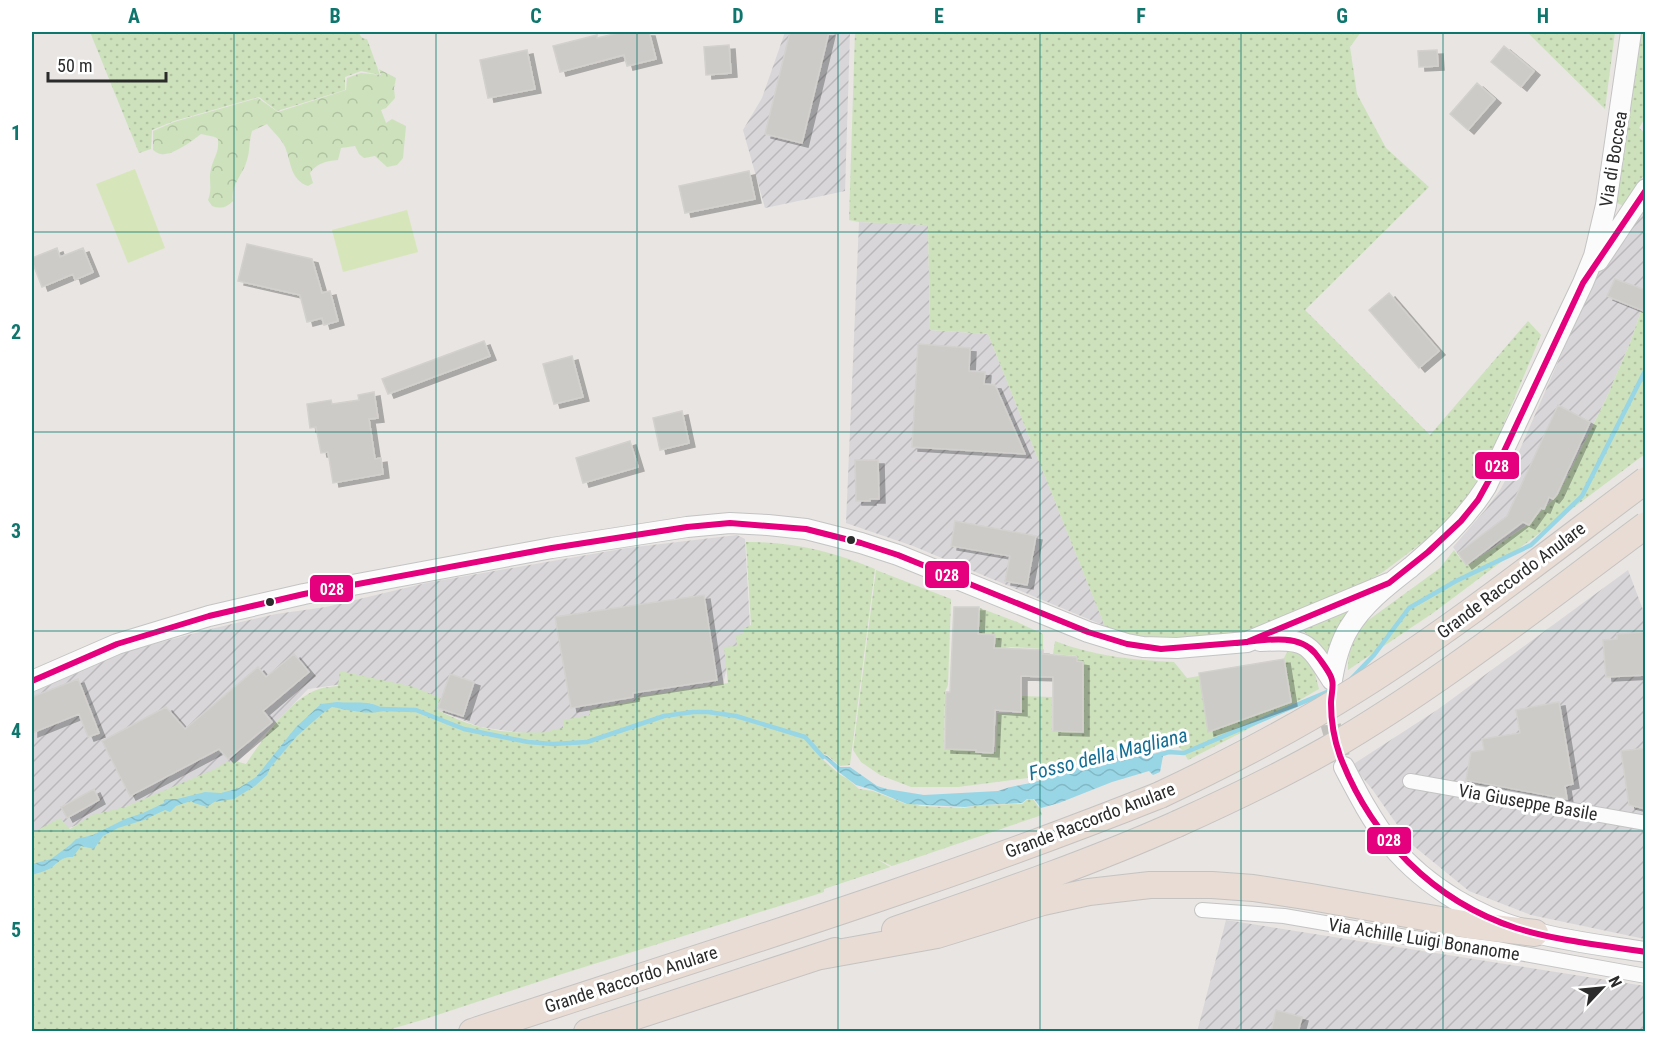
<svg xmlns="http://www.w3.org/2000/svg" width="1677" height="1063" font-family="'Roboto Condensed',sans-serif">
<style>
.industrial{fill:url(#industrial-furrows)}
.grass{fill:url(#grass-dots)}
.forest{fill:url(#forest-crowns)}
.pitch{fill:#d7e6ba}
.water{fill:url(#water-waves)}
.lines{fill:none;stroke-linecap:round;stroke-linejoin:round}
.stream{stroke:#98d6e6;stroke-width:4.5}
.building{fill:#cdcbc8;stroke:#d3d1cd;stroke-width:1.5;filter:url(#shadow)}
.secondary-tunnel{stroke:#c2c0bd;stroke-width:20;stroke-dasharray:20 10;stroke-linecap:butt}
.street-casing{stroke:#c4c4c4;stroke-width:16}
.secondary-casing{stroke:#c4c4c4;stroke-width:22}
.highway-casing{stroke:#c5c3c2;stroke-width:28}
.street{stroke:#fcfbfb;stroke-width:14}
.secondary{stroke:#fcfbfb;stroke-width:20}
.highway{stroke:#e8dcd4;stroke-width:26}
.highway-bridge-casing{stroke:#c5c3c2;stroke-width:28;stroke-linecap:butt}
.highway-bridge{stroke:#e8dcd4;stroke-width:26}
.bus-1-casing{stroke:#fff;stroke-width:10}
.bus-1{stroke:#e5007d;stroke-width:6}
.grid{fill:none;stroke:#0f766e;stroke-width:1.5;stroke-opacity:0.55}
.bus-dot{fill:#2b2b2b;stroke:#fff;stroke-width:2}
.labels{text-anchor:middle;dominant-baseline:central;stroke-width:6;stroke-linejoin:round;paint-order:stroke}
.street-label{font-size:18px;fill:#2b2b2b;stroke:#fff}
.water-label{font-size:20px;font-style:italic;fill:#156f95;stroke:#fff}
.line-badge{stroke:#fff;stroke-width:2}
.badge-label{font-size:16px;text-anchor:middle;font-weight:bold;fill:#fff}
.neatline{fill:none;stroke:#0f766e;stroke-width:2}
.grid-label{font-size:20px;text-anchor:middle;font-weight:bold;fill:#0f766e}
</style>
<defs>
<pattern id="industrial-furrows" width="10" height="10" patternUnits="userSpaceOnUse" patternTransform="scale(1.5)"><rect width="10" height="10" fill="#d8d6d9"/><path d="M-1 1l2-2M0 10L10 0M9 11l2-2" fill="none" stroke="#bab8ba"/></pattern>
<pattern id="grass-dots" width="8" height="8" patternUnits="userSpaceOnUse" patternTransform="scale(1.5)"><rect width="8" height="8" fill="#cde2bc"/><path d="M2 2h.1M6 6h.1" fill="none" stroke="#b0c2a2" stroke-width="1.8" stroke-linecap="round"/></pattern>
<pattern id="forest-crowns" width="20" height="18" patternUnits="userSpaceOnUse" patternTransform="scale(1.5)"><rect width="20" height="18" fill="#cde2bc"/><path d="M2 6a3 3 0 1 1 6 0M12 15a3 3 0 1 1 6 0" fill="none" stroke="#b0c2a2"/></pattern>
<pattern id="water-waves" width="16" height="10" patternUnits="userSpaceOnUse" patternTransform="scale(1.5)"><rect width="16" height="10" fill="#98d6e6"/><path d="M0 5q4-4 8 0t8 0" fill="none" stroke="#83b8c5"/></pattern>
<filter id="shadow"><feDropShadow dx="6" dy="4" stdDeviation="0" flood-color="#0004"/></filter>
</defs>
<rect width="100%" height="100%" fill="#e8e5e2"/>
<!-- industrial -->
<path class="industrial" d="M785 32H850L845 191 765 208 743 130 762 98Z
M1645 210V312L1641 311 1630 343 1606 399 1558 494 1526 525 1466 566 1453 547 1486 509 1500 490 1511 470 1588 293 1599 271Z
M859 222 928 225 930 330 988 334 1105 626 913 546 846 523Z
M737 535 745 539 751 645 727 667 721 693 577 722 545 736 480 727 422 704 365 687 336 685 308 689 234 766 32 842V693L123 652 215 628 276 614 326 607 426 583 627 548Z
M1628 570 1645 615V939L1531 915 1469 891 1410 843 1372 789 1352 765 1437 710Z
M1226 920 1645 986V1031L1197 1032Z"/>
<!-- grass -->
<path class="grass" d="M90 32H359C360 36 362 39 367 39L380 75 361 71 345 77V90L277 111 259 97 174 121 152 130 151 149 139 153Z
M855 32H1361L1350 47 1357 94 1386 148 1429 187 1305 310 1430 435 1528 321 1541 335 1484 471 1462 503 1445 523 1427 539 1383 572 1294 622 1229 644 1110 639 988 334 930 330 928 225 859 222 849 220Z
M1527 32H1615L1605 109Z
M1640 32H1645V118L1639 128 1645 133V173L1624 206 1617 203Z
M1641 311 1645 312V454L1433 613 1348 670C1347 654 1354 637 1363 624L1440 568 1454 550 1466 566 1526 526 1558 495 1606 399 1630 343Z
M746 542C793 542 831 551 875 569L850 765 840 766 827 755 820 753V757L839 774 848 779 859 789 873 791 906 804H915L920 806 964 808 981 805 1022 804 1028 799H1033L1040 809 1042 815 892 866 877 859 890 867 824 889V892L562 974 422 1020 381 1032 32 1031V833L60 818 70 829 92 815 125 807 215 769 228 761 231 763 235 761 246 764C263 739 289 699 319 689 325 687 332 687 338 686L340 671 414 687 440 698 436 709C477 731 505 734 550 732L551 730 563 728V720L590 715V709L635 701 637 697 728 683 724 647 737 646 736 635 743 634V629L751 625Z
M876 570 951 599 948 685 945 692 944 749 996 752 997 713H1022V696L1052 697V731L1084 732V662L1077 661V656L1053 654 1055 641C1093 656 1134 660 1174 662L1187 678 1199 676 1209 732 1292 702 1284 658 1288 650 1301 652 1314 670 1319 689 1254 726 1188 760 1183 751 1179 747 1144 742 1106 754 1099 752V757L1043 776 958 787H911L880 775 861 762 853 750Z
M980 608 1017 622 1043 634V649L1011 647 995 650V635L979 633Z
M1347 610 1348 612 1329 655 1327 656 1318 643 1302 630Z"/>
<!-- forest -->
<path class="forest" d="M379 69 396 78 394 88 395 98 386 108 381 110 386 123 392 119 406 126 403 158 397 165 387 167 375 156 364 158 359 154 355 146 341 148 338 160C326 161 317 163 310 173L313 183 308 186C290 180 291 161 285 147 281 138 272 131 267 124L252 131C249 141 250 150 247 160 243 175 230 185 233 201 226 208 221 209 212 206L208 200C213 187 208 181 211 169 214 156 219 154 218 139L215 137 201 134C192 141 172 156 161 154 158 154 155 151 153 150V131L174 122 258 98 278 112 346 90 347 78 361 73 381 75Z"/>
<!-- pitch -->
<path class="pitch" d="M135 169 165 248 128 263 96 184Z
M407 210 418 252 343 272 332 230Z"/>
<!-- water -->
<path class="water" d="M337 702C357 704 368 699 386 710 370 716 348 710 332 707L323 713 297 736 270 768 267 775 255 786 234 799 214 802 207 807 194 803 191 801 176 806 170 812 165 810 144 820 118 828 103 836 94 849 81 846 73 857C63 856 58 862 51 868 46 871 38 873 32 875V864L51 859 70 845 76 839 93 835 125 819 143 813 164 803 165 799H177L205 792 221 793 239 788 256 777 296 727 321 704Z
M1135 749 1163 756 1160 772 1153 775 1149 771 1112 782 1059 803 1041 808 1034 799H1027L1022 803 981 805 965 807 907 804 873 790 856 785 840 773 820 754 827 756 840 767H850L877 786 887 789 924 795 998 791C1011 786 1024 785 1038 781Z"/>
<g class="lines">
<!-- stream -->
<path class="stream" d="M1351 679 1374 655 1409 608 1456 581 1531 545 1582 496 1646 369
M380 709 416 710 464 729 528 742 553 744 587 742 664 716 693 712H708L736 716 805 737 823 757
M1155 756 1169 752 1184 753 1334 689"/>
</g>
<!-- building -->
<path class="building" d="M623 32H649L656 59 627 66 624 55 560 72 553 46 597 35V38Z
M790 32H829L802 143 765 134Z
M729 45 731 73 706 75 704 47Z
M1504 46 1534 71 1521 87 1491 62Z
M527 50 535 89 488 98 480 60Z
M1437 50 1438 66 1419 67 1418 51Z
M1477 83 1495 99 1468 130 1450 114Z
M749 171 755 199 685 213 679 186Z
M247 244 312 259 322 293 330 291 338 321 324 325 322 318 307 322 300 295 238 281Z
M57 248 60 257 83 248 93 272 75 280 73 274 42 287 32 261V258Z
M1615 279 1646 290V312L1607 296Z
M1389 293 1439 351 1419 368 1369 310Z
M484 341 490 356 388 394 382 379Z
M918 344 970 348 969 371 985 372 984 384 995 385 1025 454 912 447Z
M572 356 583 397 554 404 543 364Z
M374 392 378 418 369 419 375 459 381 458 383 474 333 483 328 452 321 453 316 427 310 428 307 404 331 400 332 404 359 400 358 395Z
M1558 405 1590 422 1557 494 1553 499 1549 497 1544 509 1541 508 1529 525 1523 522 1466 565 1458 553 1507 516Z
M682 411 689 443 660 450 653 418Z
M630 441 638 467 583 483 576 458Z
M855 460H878L879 499H870V501H856Z
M955 521 1036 536 1027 585 1005 581 1010 556 951 546Z
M704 595 717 680 633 693V697L571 708 555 617Z
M954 607H979L978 634 995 635 994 648 1043 650V654L1077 657V661L1083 662V732L1053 731V677L1021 676V712L995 710 993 753 976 752V750L945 749 946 692H950Z
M1646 632V675L1606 677 1603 640 1617 639V634Z
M294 654 309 672 263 711 272 722 228 759 219 749 130 796 102 741 166 707 185 729 258 667 266 677Z
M1284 659 1291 702 1208 732 1199 673Z
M450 674 474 682 463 716 438 708Z
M78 679 99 733 88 737 79 714 32 733V697Z
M1559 702 1573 784 1565 786 1567 799 1466 780 1471 752 1484 750 1482 739 1520 733 1516 710Z
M1646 748V809L1629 805 1621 751Z
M94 789 99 800 67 818 61 807Z
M1276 1010 1302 1017 1298 1032H1271Z"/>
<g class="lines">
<!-- secondary-tunnel -->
<path class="secondary-tunnel" d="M1330 695 1331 726 1340 757"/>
<!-- street casing -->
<g class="street-casing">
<path id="street" d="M1410 781 1646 823
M1202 910 1284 916 1406 937 1497 949 1646 976"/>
</g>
<!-- secondary casing -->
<g class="secondary-casing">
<path id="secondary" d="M1598 261 1646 189
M1260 641C1307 639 1307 641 1332 680
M1332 680C1335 662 1339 644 1349 628 1364 603 1388 585 1411 567 1439 543 1466 519 1486 487L1583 283 1594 256 1606 205 1631 32
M32 681 117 644 209 616 304 594 552 548 687 527 730 523 768 525 806 529 861 543 898 555 1088 632 1127 644 1143 647 1177 648 1247 642 1389 583
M1344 767C1358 794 1372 821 1391 845 1426 887 1480 919 1533 932 1570 942 1608 946 1646 952"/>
</g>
<!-- highway casing -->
<g class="highway-casing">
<path id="highway" d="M895 930C990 897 1085 865 1177 824
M821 956 937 935 1043 902 1089 892 1150 885H1212L1253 888 1311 897 1469 925 1535 933
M472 1032C702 956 935 885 1160 795
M587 1032 835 951"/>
</g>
<!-- street -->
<use href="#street" class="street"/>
<!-- secondary -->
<use href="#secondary" class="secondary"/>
<!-- highway -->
<use href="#highway" class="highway"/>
<!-- highway-bridge casing -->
<g class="highway-bridge-casing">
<path id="highway-bridge" d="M1160 795C1228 763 1294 729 1357 689 1457 626 1551 551 1646 480
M1177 824C1228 801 1279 777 1328 749 1440 684 1542 602 1646 525"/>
</g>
<!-- highway-bridge -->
<use href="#highway-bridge" class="highway-bridge"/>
<!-- bus-1 casing -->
<g class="bus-1-casing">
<path id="bus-1" d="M1237 643C1261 641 1297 632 1315 653 1319 658 1331 674 1332 680 1334 686 1331 696 1331 703 1331 721 1334 739 1340 756 1371 837 1433 901 1516 928 1558 941 1602 945 1646 952
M32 681 117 644 209 616 304 594 552 548 687 527 730 523 806 529 861 543 898 555 1088 632 1127 644 1161 649 1247 642 1389 583 1428 552 1461 521 1478 500 1499 462 1583 283 1646 190"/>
</g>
<!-- bus-1 -->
<use href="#bus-1" class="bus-1"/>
</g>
<!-- grid -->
<path class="grid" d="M234 32V1032M436 32V1032M637 32V1032M838 32V1032M1040 32V1032M1241 32V1032M1443 32V1032M32 232H1646M32 432H1646M32 631H1646M32 831H1646"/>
<!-- markers -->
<g class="bus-dot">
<circle cx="851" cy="540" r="5"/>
<circle cx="270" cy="602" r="5"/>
</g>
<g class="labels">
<!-- street labels -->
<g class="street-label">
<text transform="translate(1613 159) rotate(-81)">Via di Boccea</text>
<text transform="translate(1511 580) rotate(-37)">Grande Raccordo Anulare</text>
<text transform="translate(1528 802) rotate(10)">Via Giuseppe Basile</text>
<text transform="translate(1090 820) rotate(-21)">Grande Raccordo Anulare</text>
<text transform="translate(1424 939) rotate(9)">Via Achille Luigi Bonanome</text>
<text transform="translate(631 979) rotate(-18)">Grande Raccordo Anulare</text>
</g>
<!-- water labels -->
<g class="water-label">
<text transform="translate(1108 754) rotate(-14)">Fosso della Magliana</text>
</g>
</g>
<g class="line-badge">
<rect x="1474" y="451" width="46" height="29" rx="6" fill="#e5007d"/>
<rect x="924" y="560" width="46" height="29" rx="6" fill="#e5007d"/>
<rect x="309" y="574" width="45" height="29" rx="6" fill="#e5007d"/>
<rect x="1366" y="826" width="46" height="29" rx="6" fill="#e5007d"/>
</g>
<g class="badge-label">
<text x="1497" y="472">028</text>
<text x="947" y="581">028</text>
<text x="332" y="595">028</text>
<text x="1389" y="846">028</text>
</g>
<!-- border -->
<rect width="1677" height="1063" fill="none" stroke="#ffffff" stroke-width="66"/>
<!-- north arrow -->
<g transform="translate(1602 988) rotate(64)" stroke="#ffffff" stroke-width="4.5" paint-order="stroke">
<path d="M0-4.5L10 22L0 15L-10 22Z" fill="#2b2b2b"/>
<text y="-9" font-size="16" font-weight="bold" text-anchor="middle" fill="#2b2b2b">N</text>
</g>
<!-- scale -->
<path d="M48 72v9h118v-9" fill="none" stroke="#2b2b2b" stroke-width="3"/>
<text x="57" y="72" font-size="18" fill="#2b2b2b" stroke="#ffffff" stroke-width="4.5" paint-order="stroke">50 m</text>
<rect x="33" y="33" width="1611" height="997" class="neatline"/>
<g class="grid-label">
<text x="134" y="23">A</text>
<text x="335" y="23">B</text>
<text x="536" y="23">C</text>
<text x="738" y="23">D</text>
<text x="939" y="23">E</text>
<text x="1141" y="23">F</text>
<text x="1342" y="23">G</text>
<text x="1543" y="23">H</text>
<text x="16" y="140">1</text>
<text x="16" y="339">2</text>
<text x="16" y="538">3</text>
<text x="16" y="738">4</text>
<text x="16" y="937">5</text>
</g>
</svg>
